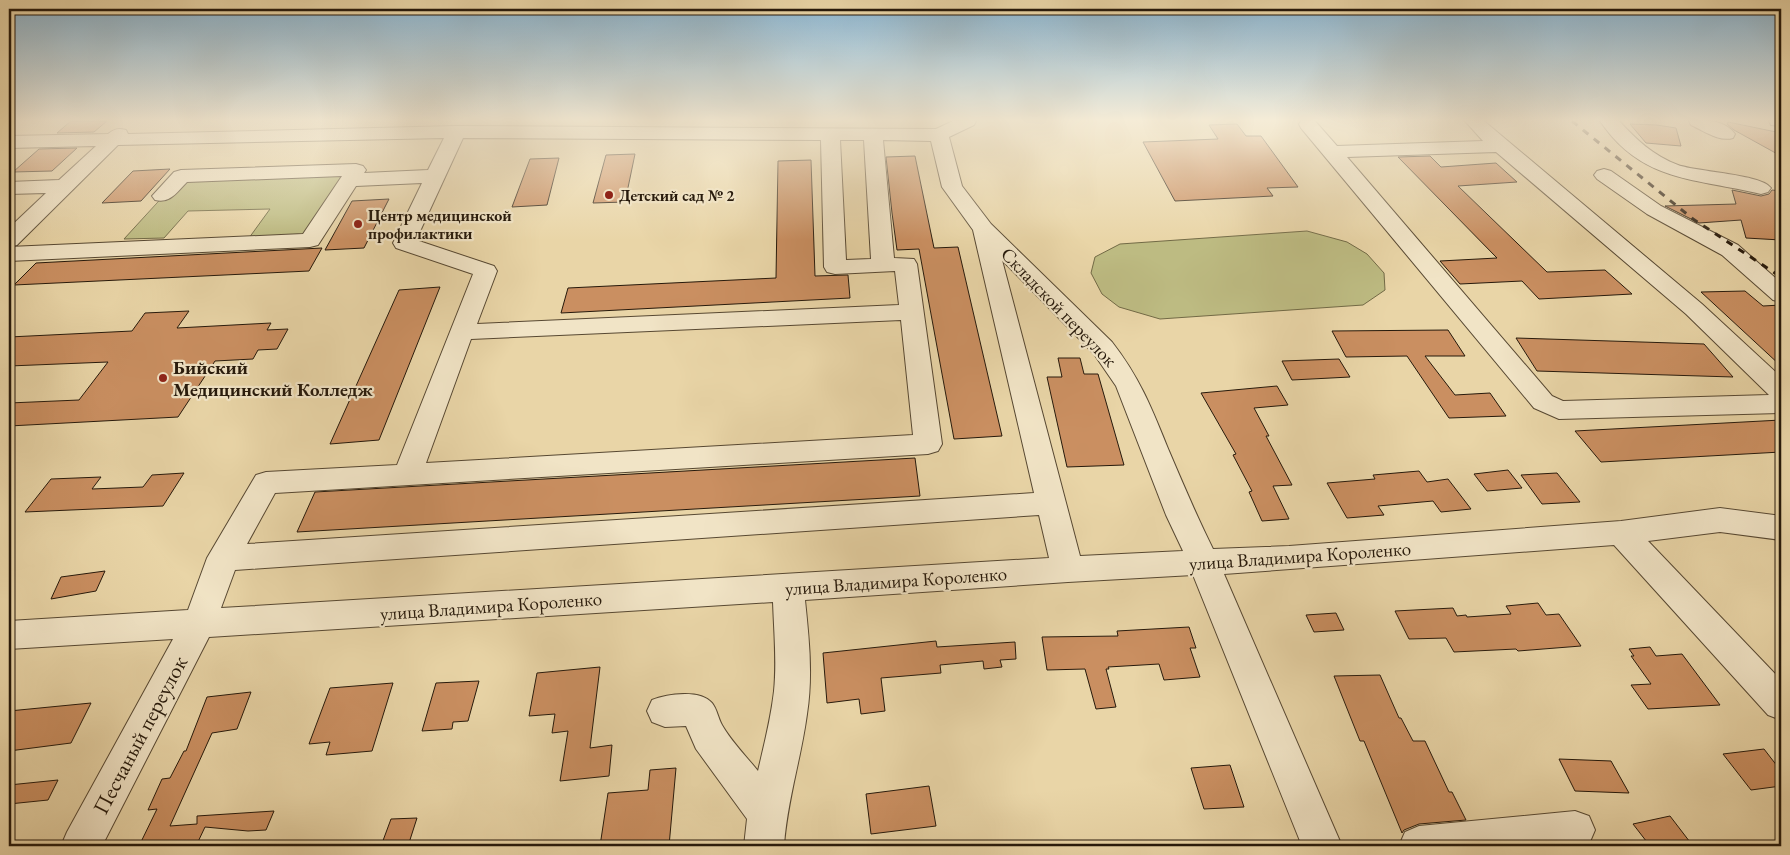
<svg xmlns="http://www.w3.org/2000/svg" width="1790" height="855" font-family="'EB Garamond',serif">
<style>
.green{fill:#bdbb82;stroke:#726a46}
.building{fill:#ca8f61;stroke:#26190b}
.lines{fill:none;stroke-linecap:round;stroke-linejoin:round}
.minor-casing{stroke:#574832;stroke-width:2}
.major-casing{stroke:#26190b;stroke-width:2}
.minor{fill:#f1e4c6;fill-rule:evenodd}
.major{fill:#e9d5a7;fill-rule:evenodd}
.rail{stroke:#26190b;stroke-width:3;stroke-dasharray:7 7;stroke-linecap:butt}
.poi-dot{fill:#8f2418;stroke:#f1e4c6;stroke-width:2}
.labels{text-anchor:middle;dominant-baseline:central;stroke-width:4.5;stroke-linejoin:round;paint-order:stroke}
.far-poi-label{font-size:16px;font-weight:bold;fill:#26190b;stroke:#f1e4c6;text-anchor:start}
.street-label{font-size:19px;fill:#26190b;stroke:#f1e4c6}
.poi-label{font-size:19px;font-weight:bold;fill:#26190b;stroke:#f1e4c6;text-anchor:start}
.near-street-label{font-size:22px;fill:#26190b;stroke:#f1e4c6}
</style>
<rect width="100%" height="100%" fill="#e9d5a7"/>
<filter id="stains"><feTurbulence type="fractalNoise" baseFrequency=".004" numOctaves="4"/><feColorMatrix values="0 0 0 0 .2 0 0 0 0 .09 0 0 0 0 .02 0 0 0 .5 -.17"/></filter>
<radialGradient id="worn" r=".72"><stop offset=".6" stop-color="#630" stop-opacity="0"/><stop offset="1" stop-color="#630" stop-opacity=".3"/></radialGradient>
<!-- green -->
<path class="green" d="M346 176 304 237 249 238 270 209 188 211 164 238 124 239 178 180Z
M1307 231 1347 242 1367 254 1384 273 1385 290 1363 305 1160 319 1119 307 1102 294 1091 273 1095 257 1120 244Z"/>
<!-- building -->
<path class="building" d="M71 121H107L94 132 57 133Z
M1728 122 1781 133V156L1734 130 1727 124Z
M1237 124 1246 136H1261L1298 187 1267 188 1273 196 1175 201 1143 142 1218 139 1209 125Z
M1630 124 1657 125 1676 128 1681 146 1646 143Z
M77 148 52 171 13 172 39 149Z
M635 154 625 202 593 203 606 155Z
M915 156 934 248 958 247 1002 436 954 439 919 249 897 250 892 213 886 157Z
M1430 156 1441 167 1496 163 1517 182 1458 186 1547 272 1605 270 1632 294 1539 299 1522 281 1460 284 1440 261 1497 258 1398 157Z
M559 158 547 205 512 207 530 159Z
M811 160 815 276 848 275 850 298 561 313 568 288 776 278 778 161Z
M170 169 141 201 102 203 133 171Z
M1732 190 1761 196 1769 194 1772 190 1781 191V240L1746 238 1741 220 1699 223 1665 206 1736 204Z
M389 199 364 248 325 250 352 201Z
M322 248 309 271 14 285 36 263Z
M440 287 379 440 330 444 399 290Z
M1745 291 1763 306 1781 305V366L1701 292Z
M189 311 177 328 271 323 267 330 288 329 277 349 258 350 253 359 215 361 178 417 9 426V403L79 400 108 362 9 366V337L132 331 145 313Z
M1448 330 1465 356H1425L1455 395 1490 393 1506 416 1449 418 1407 356 1346 357 1332 331Z
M1516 338 1704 344 1733 377 1537 371Z
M1058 358H1080L1084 374H1098L1124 465 1067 467 1047 377H1062Z
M1339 359 1350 377 1292 380 1282 361Z
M1277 386 1288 405 1254 408 1269 436H1266L1292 485 1273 486 1289 519 1262 521 1249 492 1252 491 1233 455 1236 454 1201 393Z
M1781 420V452L1601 462 1575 431Z
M915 458 920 496 297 532 315 492Z
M1508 470 1522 488 1487 491 1474 474Z
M1419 471 1427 482 1448 479 1471 509 1441 512 1433 501 1378 506 1384 515 1347 518 1327 483 1375 479 1373 475Z
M184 473 163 506 25 512 51 479 101 477 92 489 143 487 152 475Z
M1557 473 1580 502 1542 504 1521 475Z
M105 571 96 591 51 599 61 577Z
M1538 603 1546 615 1559 614 1581 646 1518 651 1516 649 1454 652 1446 638 1409 639 1395 611 1453 608 1457 616 1466 615 1467 617 1511 614 1506 606Z
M1336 613 1344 630 1314 632 1306 615Z
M1189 627 1196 648H1190L1200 677 1164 680 1159 664 1108 667 1109 669H1106L1116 707 1096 709 1085 669 1047 670 1042 637 1118 636 1117 631Z
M936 641 937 647 1015 642 1016 659 1000 660 1002 667 984 669 983 661 940 665 941 673 881 678 885 711 861 714 859 699 827 703 823 653Z
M1650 647 1656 656 1682 654 1720 705 1648 709 1631 685 1651 684 1631 656H1634L1629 649Z
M600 667 590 748 612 745 609 776 560 781 568 731 552 733 555 714 529 716 537 673Z
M1380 675 1399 718H1401L1413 741H1425L1449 792H1452L1466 820 1419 824 1404 830 1402 833 1364 741H1360L1334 676Z
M479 681 468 721 453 722 452 729 422 731 436 683Z
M393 683 372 751 326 755 330 742 309 744 330 688Z
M251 692 237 729 212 733 170 826 197 824V816L274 811 266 830 248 831 205 827 196 846H139L157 809 148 810 162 779 170 778 184 751H186L207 697Z
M91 703 71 743 9 751V711Z
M1764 749 1781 771V786L1751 790 1723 754Z
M1559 759 1611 761 1629 793 1575 791Z
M1230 765 1244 807 1204 809 1191 768Z
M676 768 669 846H600L608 793 648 790 650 770Z
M58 780 48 800 9 804V785Z
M929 786 936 826 871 834 866 794Z
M1670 816 1693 846H1650L1633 824Z
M417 818 408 846H381L391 819Z"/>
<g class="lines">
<!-- minor casing -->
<g class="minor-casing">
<path id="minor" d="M953 121H976L974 125 949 137 962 186 991 224 1112 342C1140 378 1152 409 1169 451 1183 484 1197 517 1213 549L1289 546 1621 521 1720 508 1781 516V540L1720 532 1648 541 1781 680V720L1768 715 1614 545 1224 574 1342 846H1302L1193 575 1068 582 805 600C809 638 813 676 807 714 801 759 787 801 784 846H744L747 819 696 749 686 726 665 727 652 722 647 711 652 700C667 694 700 689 712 703 717 709 718 718 722 725 731 741 746 756 758 771 764 745 771 718 774 691 777 662 774 632 773 602L209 637 102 846H61L67 832 173 639 9 649V621L188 610 207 558 256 475 266 472 397 465 473 274 396 248 393 243 422 183 356 186 318 245 310 247 9 261V247L303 234 342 176 187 182C177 192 170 204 155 200L152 196 174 172 181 170 356 164 363 166 366 170 364 173 428 170 444 138 118 145 17 245 9 247V228L46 193 9 194V182L59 180 96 146 9 148V136L108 134C114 129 118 128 126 130L128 134 456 126 936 129ZM463 138 821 140 824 267 827 272 835 274 895 271 899 305 477 324 497 271 494 266 416 240ZM840 140H864L871 259 846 260ZM883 140 931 141 942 187 973 230 1034 493 247 544 275 493 928 454 938 451 942 444 917 264 914 259 894 258ZM1002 260 1094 354 1116 386 1166 515 1183 551 1080 556ZM901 320 913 435 426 463 471 339ZM1039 515 1049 558 221 608 235 570Z
M1301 121H1315L1337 146 1483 141 1465 121H1484L1702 304 1781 377V413L1559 419 1534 408 1301 128 1299 124ZM1496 152 1686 314 1769 395 1563 401 1552 396 1347 157Z
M1600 121H1619C1636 139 1653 156 1678 165 1697 172 1761 174 1771 188L1768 192 1761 194C1696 178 1642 183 1600 121Z
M1689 121C1703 119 1726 120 1735 134L1733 138C1719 142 1704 131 1691 125Z
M1604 169 1611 171 1661 206 1738 245 1781 283V302L1773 300 1722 255 1647 214 1597 179 1594 175 1597 171Z
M1575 811 1589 816 1595 830 1589 844 1583 846H1399L1405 832 1419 826Z"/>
</g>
<!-- major casing -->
<g class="major-casing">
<path id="major" d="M1769 121H1781V126L1771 125Z"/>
</g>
<!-- minor -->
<use href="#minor" class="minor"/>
<!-- major -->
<use href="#major" class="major"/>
<!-- rail -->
<path class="rail" d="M1572 121 1693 219 1781 277"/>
</g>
<!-- sky -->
<linearGradient id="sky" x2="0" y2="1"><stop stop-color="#89b5d2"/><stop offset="0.5" stop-color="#f5ecd7"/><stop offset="1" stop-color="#f5ecd7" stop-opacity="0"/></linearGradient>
<rect width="1790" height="240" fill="url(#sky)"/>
<!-- markers -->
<g class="poi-dot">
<circle cx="609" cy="195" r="5"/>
<circle cx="358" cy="224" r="5"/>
<circle cx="163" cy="378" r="5"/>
</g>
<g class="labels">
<!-- far-poi labels -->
<g class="far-poi-label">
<text x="619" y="195">Детский сад № 2</text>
<text x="368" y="215">Центр медицинской<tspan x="368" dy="18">профилактики</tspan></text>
</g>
<!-- street labels -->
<g class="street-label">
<text transform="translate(1059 307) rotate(46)">Складской переулок</text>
<text transform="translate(1300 556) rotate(-4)">улица Владимира Короленко</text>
<text transform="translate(896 581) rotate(-4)">улица Владимира Короленко</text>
<text transform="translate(491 606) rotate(-4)">улица Владимира Короленко</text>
</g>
<!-- poi labels -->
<g class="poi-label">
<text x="173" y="367">Бийский<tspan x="173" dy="22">Медицинский Колледж</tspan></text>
</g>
<!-- near-street labels -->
<g class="near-street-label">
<text transform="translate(140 735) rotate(-62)">Песчаный переулок</text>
</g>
</g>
<!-- margin -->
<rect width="1790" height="855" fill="none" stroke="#e9d5a7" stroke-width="30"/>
<rect x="10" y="10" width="1770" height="835" fill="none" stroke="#26190b" stroke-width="2.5"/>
<rect x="15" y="15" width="1760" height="825" fill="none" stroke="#26190b"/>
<rect width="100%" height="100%" filter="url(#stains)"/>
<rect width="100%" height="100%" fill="url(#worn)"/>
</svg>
